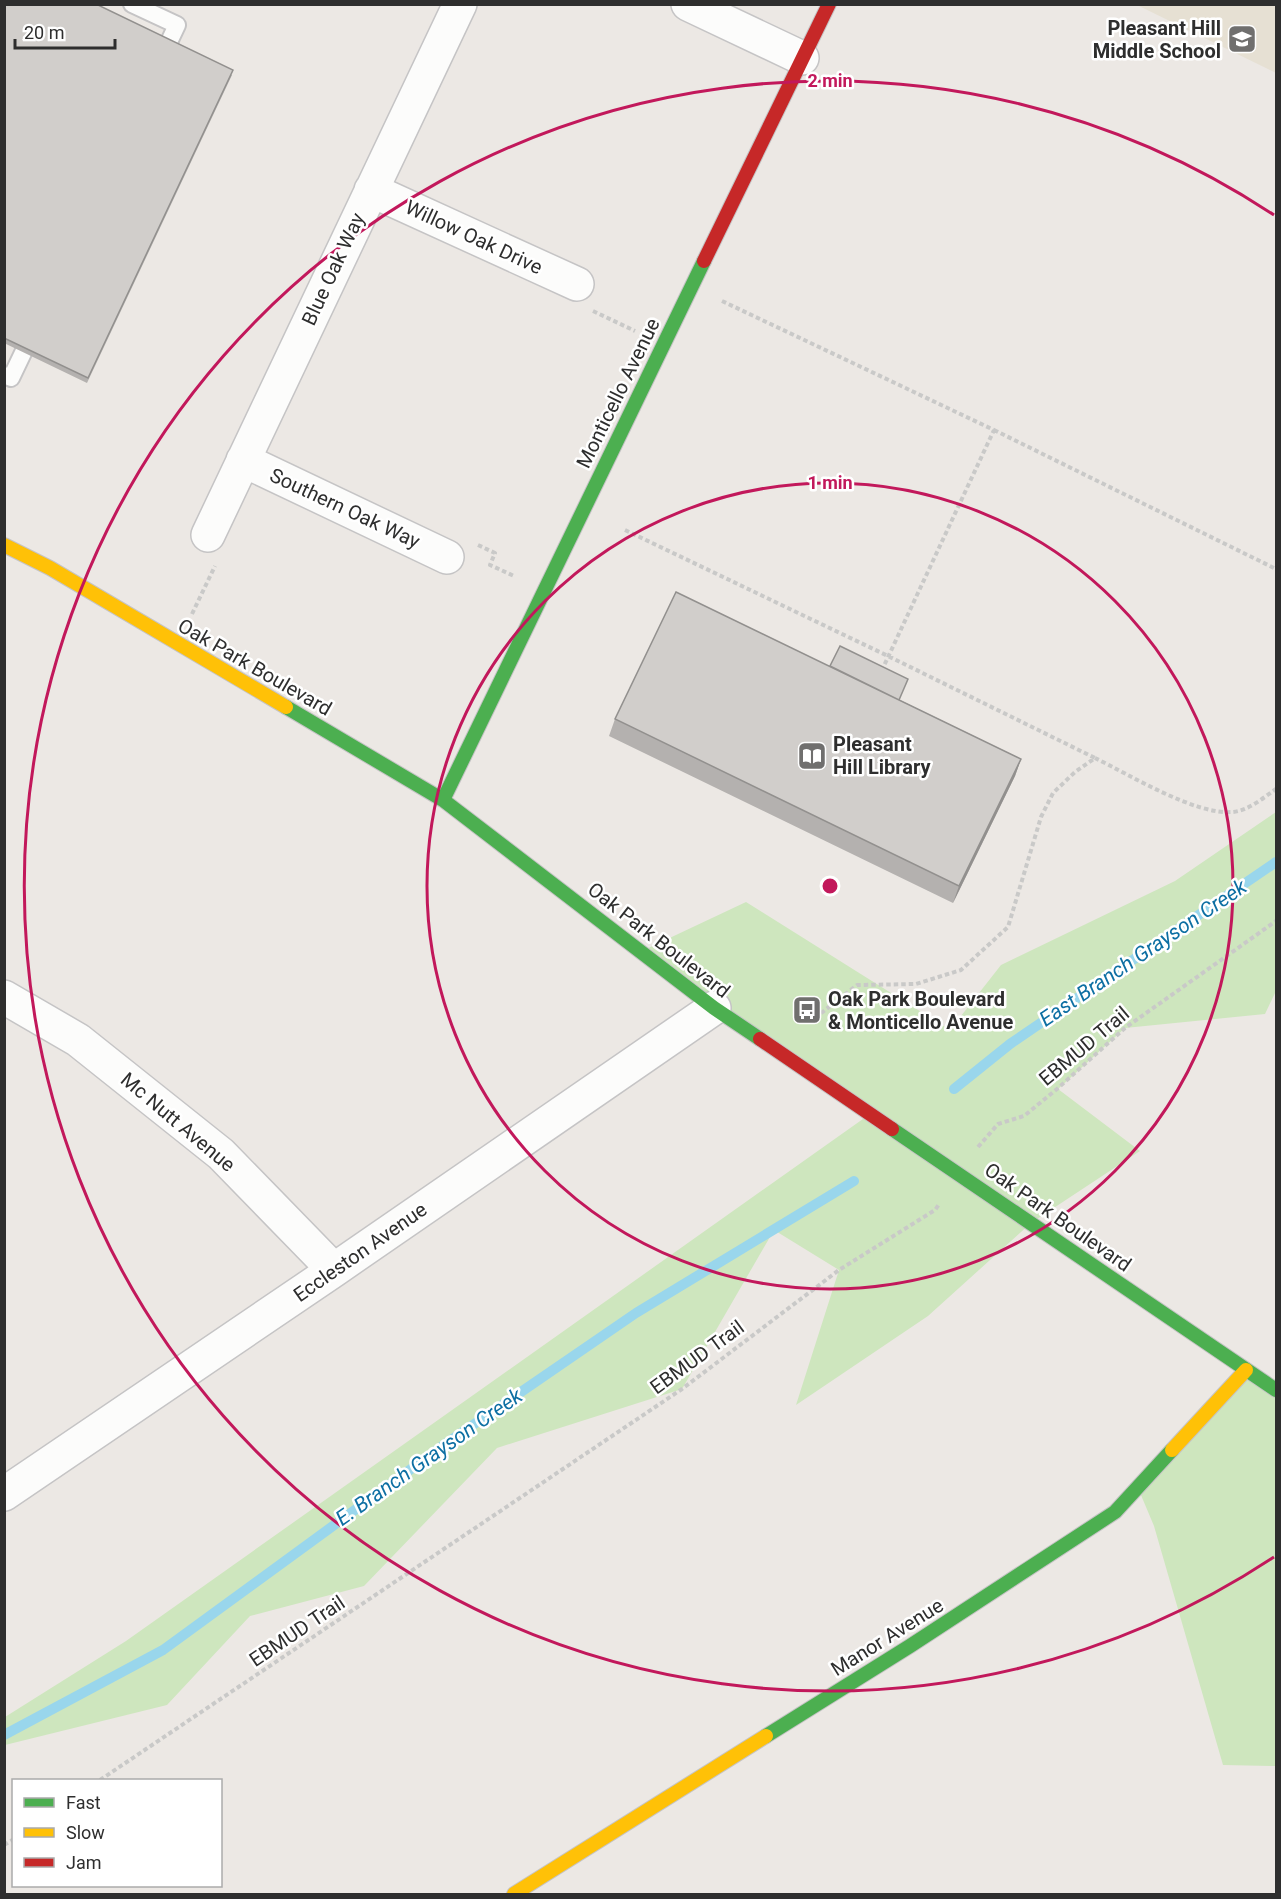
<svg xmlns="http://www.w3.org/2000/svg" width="1281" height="1899" font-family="Roboto,sans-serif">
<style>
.education{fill:#e6e0d3}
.green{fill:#cee6be}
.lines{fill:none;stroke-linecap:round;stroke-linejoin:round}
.stream{stroke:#99d6ec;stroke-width:10}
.lane-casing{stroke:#c5c4c5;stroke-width:20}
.street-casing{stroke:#c5c4c5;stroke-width:36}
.fast-casing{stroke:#c5c4c5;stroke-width:16}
.slow-casing{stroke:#c5c4c5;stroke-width:16}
.jam-casing{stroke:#c5c4c5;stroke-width:16}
.path{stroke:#c9c9c8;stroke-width:4;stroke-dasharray:4.5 3;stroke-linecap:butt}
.lane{stroke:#fcfcfb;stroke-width:16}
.street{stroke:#fcfcfb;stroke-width:33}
.fast{stroke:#4caf50;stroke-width:14}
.slow{stroke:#ffc107;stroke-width:14}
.jam{stroke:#c62828;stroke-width:14}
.wall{fill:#b4b1af}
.shaded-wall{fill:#92908e}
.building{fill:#d1cecb;stroke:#92908e;stroke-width:1.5}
.ring{fill:none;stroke:#c2185b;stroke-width:3}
.labels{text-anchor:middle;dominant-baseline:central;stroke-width:5;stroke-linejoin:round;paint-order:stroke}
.poi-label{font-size:20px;font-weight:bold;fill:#2e2e2e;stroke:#fff;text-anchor:start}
.street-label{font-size:20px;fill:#2e2e2e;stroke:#fff}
.water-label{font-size:21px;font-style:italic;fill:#0d6fa3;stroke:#fff}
.centre{fill:#c2185b;stroke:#fff;stroke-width:3}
.ring-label{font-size:18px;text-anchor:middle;font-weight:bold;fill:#c2185b;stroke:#fff;stroke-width:5;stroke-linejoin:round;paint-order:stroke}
</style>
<rect width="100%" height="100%" fill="#ece8e4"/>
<!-- education -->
<path class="education" d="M1137 5H1276V73Z"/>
<!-- green -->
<path class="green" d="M1276 812V991L1265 1014 1125 1028 1058 1089 1140 1151 1031 1223 928 1316 796 1405 839 1270 774 1230 682 1389 497 1448 364 1586 250 1616 167 1705 5 1745V1717L126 1641 870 1114 642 951 746 902 950 1030 1001 965 1175 881Z
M1246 1370 1276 1390V1766L1223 1765 1154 1526 1138 1488Z"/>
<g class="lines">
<!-- stream -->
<path class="stream" d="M954 1089 1010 1044 1276 862
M4 1735 163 1650 448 1442 636 1313 854 1181"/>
<!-- lane casing -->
<g class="lane-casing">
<path id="lane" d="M132 4 177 25 160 61
M4 375 11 378 32 334"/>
</g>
<!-- street casing -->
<g class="street-casing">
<path id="street" d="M688 4 802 58
M371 190 577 284
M243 460 447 557
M208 535 460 4
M4 997 78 1040 221 1154 334 1270
M4 1494 334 1270 714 1008"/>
</g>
<!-- fast casing -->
<g class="fast-casing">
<path id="fast" d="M286 707 443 800 714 1008 760 1039
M443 800 704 261
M892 1129 1276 1390
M766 1736 910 1646 1115 1512 1172 1450"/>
</g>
<!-- slow casing -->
<g class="slow-casing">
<path id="slow" d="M4 545 50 568 286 707
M1172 1450 1246 1370
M514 1894 766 1736"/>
</g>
<!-- jam casing -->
<g class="jam-casing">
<path id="jam" d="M704 261 829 4
M760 1039 892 1129"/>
</g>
<!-- path -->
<path class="path" d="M722 301 994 430 882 670
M593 311 635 331
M994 430 1276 569
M625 530 888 656 1095 758 1075 772 1053 793 1041 817 1008 927 961 970 916 984 857 985 820 1014
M478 545 495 553 490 565 514 576
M192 614 215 566
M1095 758C1130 775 1195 815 1232 812 1248 811 1263 798 1276 789
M978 1147 998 1124 1024 1116 1057 1089 1125 1028 1276 921
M100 1780 682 1389 839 1270 935 1210 940 1203
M4 1845 14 1839"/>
<!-- lane -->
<use href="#lane" class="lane"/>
<!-- street -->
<use href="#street" class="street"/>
<!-- fast -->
<use href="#fast" class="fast"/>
<!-- slow -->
<use href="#slow" class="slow"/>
<!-- jam -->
<use href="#jam" class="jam"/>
</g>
<!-- wall -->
<path class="wall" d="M4 4 232 75 87 383 4 343Z
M830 666 1021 759 1015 776 953 903 609 736 615 719Z"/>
<!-- shaded-wall -->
<path class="shaded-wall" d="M1021 759 1015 776 953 903 959 886Z"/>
<!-- building -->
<path class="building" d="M4 4H96L233 70 88 378 4 338Z
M676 592 1021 759 959 886 615 719Z
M840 646 908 679 899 700 830 666Z"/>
<!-- distance rings -->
<g class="ring">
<circle cx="830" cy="886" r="403"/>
<path d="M1274 1557A805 805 0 1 1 1274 215"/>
</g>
<!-- icons -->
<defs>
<g id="school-square" transform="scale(1.5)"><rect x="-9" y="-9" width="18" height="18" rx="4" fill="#706f6e" stroke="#fff"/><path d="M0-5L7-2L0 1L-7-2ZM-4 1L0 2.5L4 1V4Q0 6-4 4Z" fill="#fff"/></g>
<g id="library-square" transform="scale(1.5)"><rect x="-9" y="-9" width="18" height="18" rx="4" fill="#706f6e" stroke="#fff"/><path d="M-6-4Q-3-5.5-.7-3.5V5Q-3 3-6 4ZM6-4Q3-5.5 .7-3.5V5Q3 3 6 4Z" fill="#fff"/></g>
<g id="bus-square" transform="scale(1.5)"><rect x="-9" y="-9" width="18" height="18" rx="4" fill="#706f6e" stroke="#fff"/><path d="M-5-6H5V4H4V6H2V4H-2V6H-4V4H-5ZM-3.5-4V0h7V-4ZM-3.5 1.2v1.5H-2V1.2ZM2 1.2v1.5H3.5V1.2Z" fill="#fff"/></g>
</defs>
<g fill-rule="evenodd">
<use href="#school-square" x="1242" y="39"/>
<use href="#library-square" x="812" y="756"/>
<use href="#bus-square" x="807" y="1010"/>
</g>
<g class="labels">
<!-- poi labels -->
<g class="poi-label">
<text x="1221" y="28" text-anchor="end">Pleasant Hill<tspan x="1221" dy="23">Middle School</tspan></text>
<text x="833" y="744">Pleasant<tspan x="833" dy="23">Hill Library</tspan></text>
<text x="828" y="999">Oak Park Boulevard<tspan x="828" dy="23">&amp; Monticello Avenue</tspan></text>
</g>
<!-- street labels -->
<g class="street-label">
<text transform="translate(474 237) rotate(25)">Willow Oak Drive</text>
<text transform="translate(333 269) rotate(-65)">Blue Oak Way</text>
<text transform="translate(618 393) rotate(-64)">Monticello Avenue</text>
<text transform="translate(345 508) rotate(25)">Southern Oak Way</text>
<text transform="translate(255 667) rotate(30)">Oak Park Boulevard</text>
<text transform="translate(659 940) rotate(38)">Oak Park Boulevard</text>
<text transform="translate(1084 1046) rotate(-40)">EBMUD Trail</text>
<text transform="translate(178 1122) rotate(40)">Mc Nutt Avenue</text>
<text transform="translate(1058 1217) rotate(35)">Oak Park Boulevard</text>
<text transform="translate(360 1252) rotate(-35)">Eccleston Avenue</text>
<text transform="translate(697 1357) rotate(-36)">EBMUD Trail</text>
<text transform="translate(297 1631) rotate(-34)">EBMUD Trail</text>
<text transform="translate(887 1637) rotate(-32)">Manor Avenue</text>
</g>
<!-- water labels -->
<g class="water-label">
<text transform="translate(1143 953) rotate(-34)">East Branch Grayson Creek</text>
<text transform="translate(429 1457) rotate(-35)">E. Branch Grayson Creek</text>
</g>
</g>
<circle cx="830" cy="886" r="9" class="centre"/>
<g class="ring-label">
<text x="830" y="87">2 min</text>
<text x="830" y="489">1 min</text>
</g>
<!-- border -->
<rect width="1281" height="1899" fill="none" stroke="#2e2e2e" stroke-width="12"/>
<!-- legend -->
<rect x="12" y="1779" width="210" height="108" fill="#ffffff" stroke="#ababab" stroke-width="1.5"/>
<rect x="24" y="1798" width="30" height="9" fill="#4caf50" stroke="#ababab" stroke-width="1.5"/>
<text x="66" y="1809" font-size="18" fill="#2e2e2e">Fast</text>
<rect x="24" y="1828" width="30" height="9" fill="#ffc107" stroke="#ababab" stroke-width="1.5"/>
<text x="66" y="1839" font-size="18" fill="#2e2e2e">Slow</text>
<rect x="24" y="1858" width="30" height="9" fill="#c62828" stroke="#ababab" stroke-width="1.5"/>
<text x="66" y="1869" font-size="18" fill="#2e2e2e">Jam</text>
<!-- scale -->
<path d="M15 39v9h100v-9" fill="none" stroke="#2e2e2e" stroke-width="3"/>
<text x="24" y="39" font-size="18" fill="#2e2e2e" stroke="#ffffff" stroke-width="4.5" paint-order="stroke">20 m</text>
</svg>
